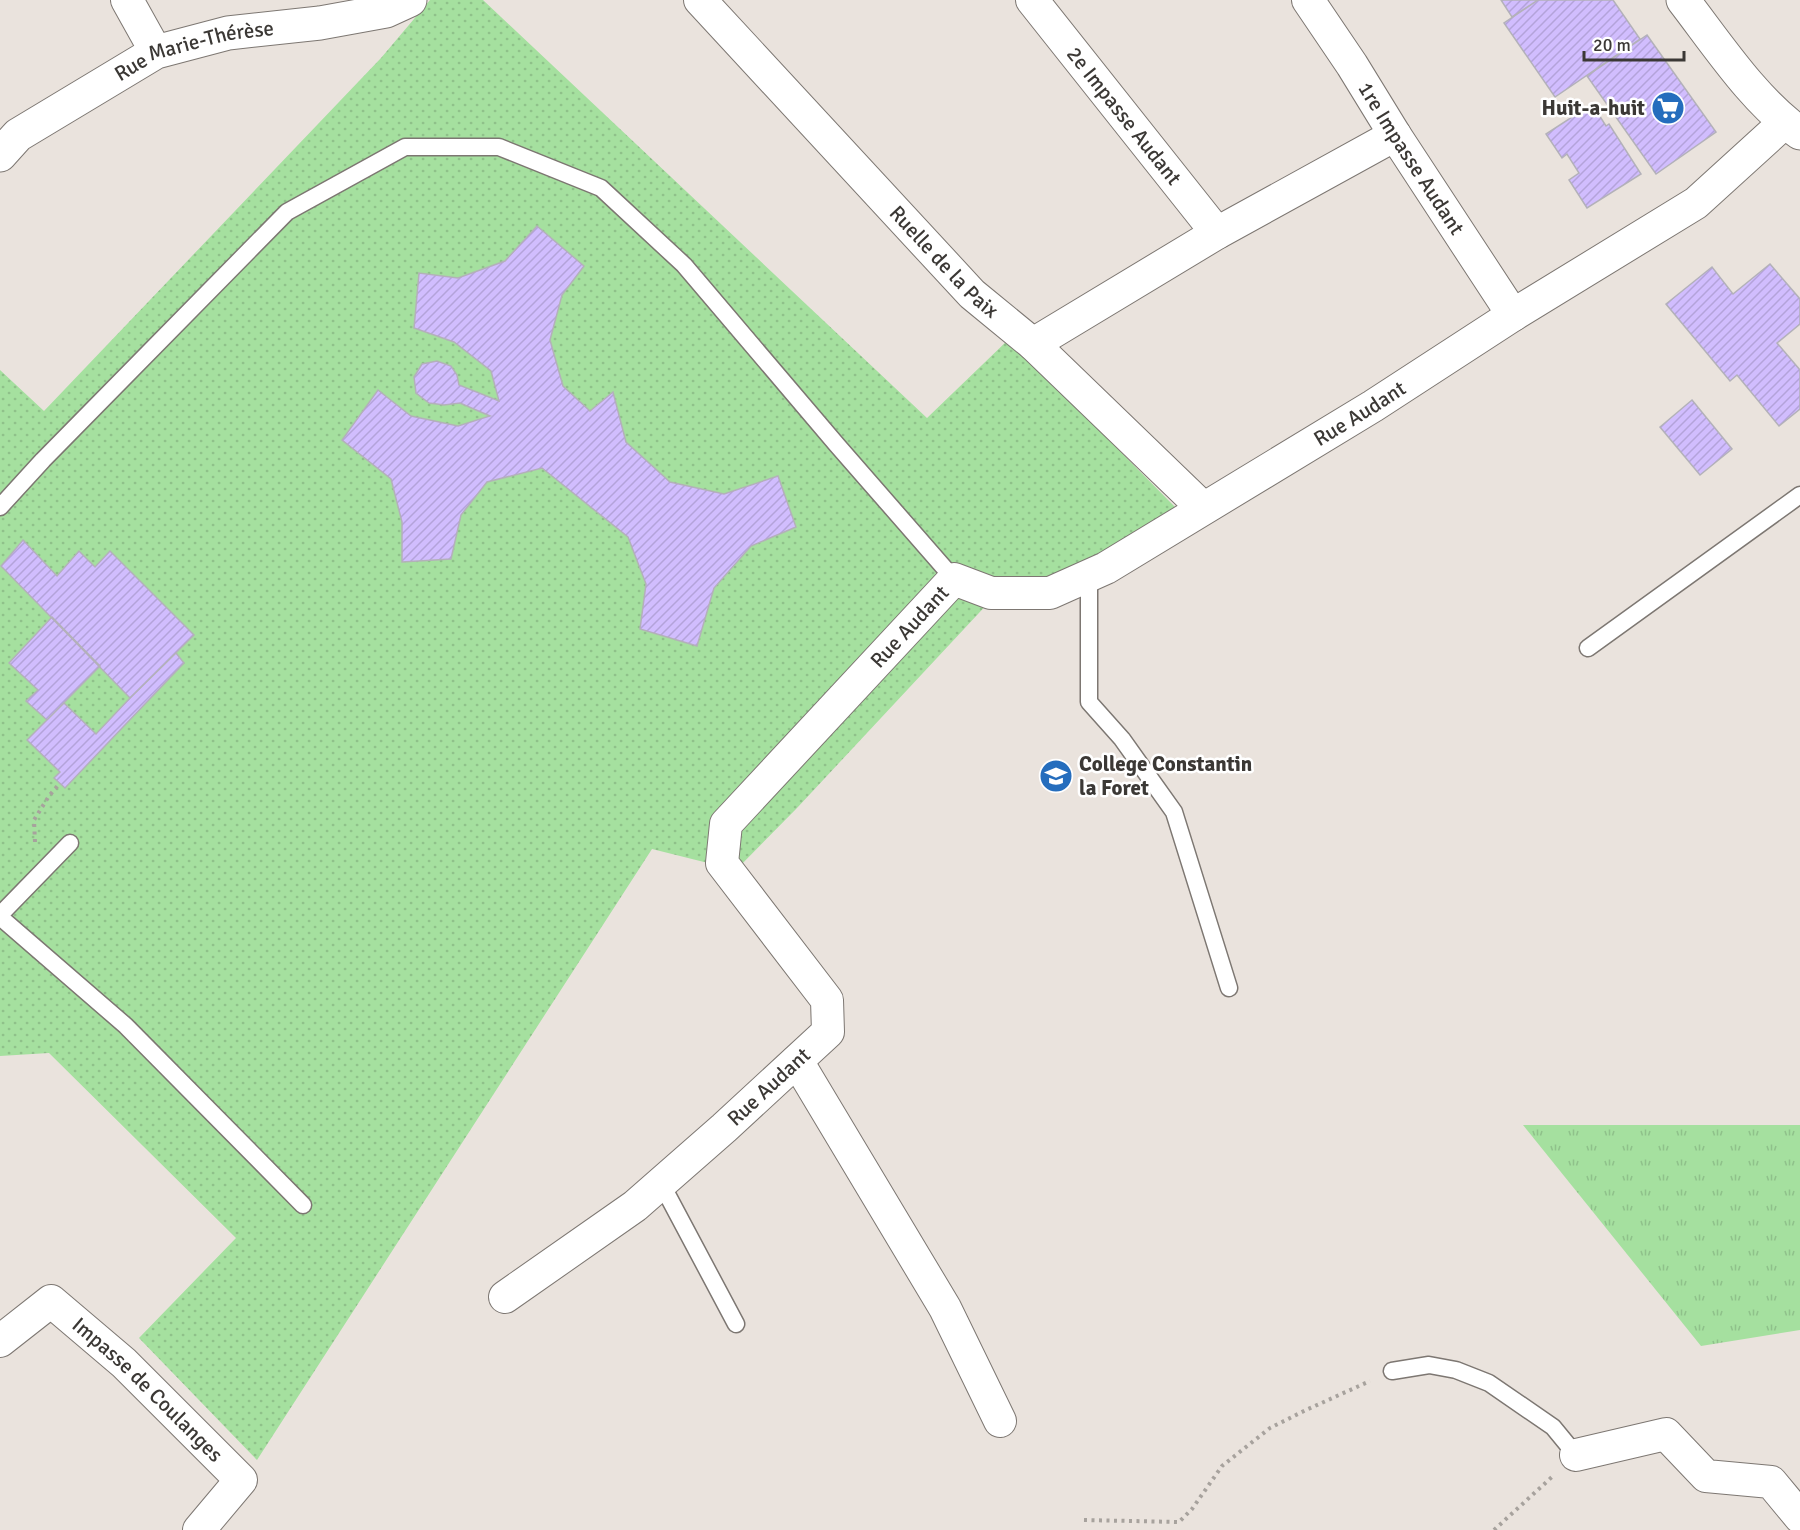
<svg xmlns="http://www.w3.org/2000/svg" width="1800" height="1530" font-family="Signika,sans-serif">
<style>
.grass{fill:url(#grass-tufts)}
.park{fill:url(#park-dots)}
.building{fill:url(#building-hatch);stroke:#b3b1b9;stroke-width:1.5}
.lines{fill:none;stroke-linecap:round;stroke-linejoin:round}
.lane-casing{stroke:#7d7772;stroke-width:19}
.street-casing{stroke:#7d7772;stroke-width:34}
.secondary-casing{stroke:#7d7772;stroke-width:35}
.path{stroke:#a7a29d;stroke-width:4;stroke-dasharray:3 4.5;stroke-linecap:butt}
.lane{stroke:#fff;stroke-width:16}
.street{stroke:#fff;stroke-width:32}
.secondary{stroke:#fff;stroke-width:33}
.labels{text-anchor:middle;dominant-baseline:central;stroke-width:5;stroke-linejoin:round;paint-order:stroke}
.street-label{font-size:21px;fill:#3b3835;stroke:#fff}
.poi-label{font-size:21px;font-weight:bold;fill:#3b3835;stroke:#fff;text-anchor:end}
</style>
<defs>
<pattern id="grass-tufts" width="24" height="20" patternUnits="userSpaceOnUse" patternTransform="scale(1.5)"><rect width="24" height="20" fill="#a5e09f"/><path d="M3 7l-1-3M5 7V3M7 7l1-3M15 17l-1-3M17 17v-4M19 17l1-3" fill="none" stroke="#8fc18a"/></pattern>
<pattern id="park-dots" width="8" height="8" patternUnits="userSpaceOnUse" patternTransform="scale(1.5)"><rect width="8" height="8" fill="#a5e09f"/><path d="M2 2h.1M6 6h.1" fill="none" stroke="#8fc18a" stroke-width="1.8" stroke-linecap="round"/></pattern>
<pattern id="building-hatch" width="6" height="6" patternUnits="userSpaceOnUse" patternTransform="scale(1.5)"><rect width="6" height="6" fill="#d1bdfe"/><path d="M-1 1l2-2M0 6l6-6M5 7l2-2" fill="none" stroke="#b4a3da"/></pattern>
</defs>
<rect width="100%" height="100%" fill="#eae3dd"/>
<!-- grass -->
<path class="grass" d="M1523 1125H1800V1330L1701 1346Z"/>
<!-- park -->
<path class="park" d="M430 0H483L927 418 1009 339 1175 507 1095 576 992 599 797 808 736 870 652 849 257 1460 139 1338 236 1238 49 1053 0 1056V370L44 411 381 58Z"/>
<!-- building -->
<path class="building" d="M1501 0H1538L1512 17Z
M1538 0H1613L1640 39 1555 97 1504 23Z
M1647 35 1716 132 1656 174 1587 76Z
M1592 104 1606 126 1609 124 1641 174 1587 208 1569 180 1579 173 1567 154 1562 158 1546 134Z
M537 226 584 266 562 295 550 340 563 386 590 411 613 392 626 442 670 482 724 494 778 476 796 527 751 546 714 588 697 646 640 629 646 584 628 537 542 468 487 482 461 515 451 559 402 562V522L391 479 342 440 378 390 411 416 458 426 490 416 460 403 444 405 429 403 416 393 414 377 422 364 437 361 451 366 457 375 459 385 499 401 491 371 454 342 414 328 419 273 458 278 505 261Z
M1770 264 1800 299V324L1777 343 1800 370V409L1779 426 1737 375 1730 381 1666 304 1712 267 1733 294Z
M1692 400 1732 449 1700 475 1660 427Z
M23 540 57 576 79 551 95 567 110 551 194 635 130 698 1 566Z
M52 617 100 666 47 720 26 701 38 690 9 663Z
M176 653 184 663 65 788 54 778 60 772 27 740 64 703 96 734 130 698Z"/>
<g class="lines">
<!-- lane casing -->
<g class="lane-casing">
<path id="lane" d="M0 507 43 460 287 212 405 147H499L601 188 684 265 837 445 954 579
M1089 575V702L1122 739 1174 812 1229 988
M1588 648 1800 495
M0 915 70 843
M0 917 126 1026 303 1205
M661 1183 736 1324
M1392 1371 1429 1365 1456 1370 1489 1383 1553 1427 1576 1455"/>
</g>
<!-- street casing -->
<g class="street-casing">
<g id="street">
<path d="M127 0 156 52"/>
<path id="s1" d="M700 0 972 294 1033 344 1203 508"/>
<path id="s2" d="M1032 0 1217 233"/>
<path id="s3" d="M1308 0 1352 65 1395 135 1513 315"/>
<path d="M1033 344 1217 233 1395 135"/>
<path d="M797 1061 945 1308 1000 1421"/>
<path id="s4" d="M505 1297 635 1206 724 1128 828 1032 827 1000 722 863 726 824 954 579 991 593H1050L1106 568 1373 406 1513 315 1696 203 1785 122"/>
<path id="s5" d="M0 1341 51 1301 124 1363 241 1480 199 1530"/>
<path d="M1576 1455 1666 1434 1706 1476 1771 1482 1800 1517"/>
</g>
</g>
<!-- secondary casing -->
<g class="secondary-casing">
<g id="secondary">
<path d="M1683 0C1717 44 1754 101 1800 133"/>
<path id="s6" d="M0 155 18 135 156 52 228 33 320 23 386 11 410 0"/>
</g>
</g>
<!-- path -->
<path class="path" d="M35 842 34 820 49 796 60 783
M1084 1520 1179 1522 1192 1509 1222 1466 1270 1428 1306 1410 1370 1381
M1494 1530 1553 1476"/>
<!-- lane -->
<use href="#lane" class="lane"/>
<!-- street -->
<use href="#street" class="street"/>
<!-- secondary -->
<use href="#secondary" class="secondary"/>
</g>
<!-- icons -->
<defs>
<g id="supermarket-disc" transform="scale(1.725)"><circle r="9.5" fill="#256dbd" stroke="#fff"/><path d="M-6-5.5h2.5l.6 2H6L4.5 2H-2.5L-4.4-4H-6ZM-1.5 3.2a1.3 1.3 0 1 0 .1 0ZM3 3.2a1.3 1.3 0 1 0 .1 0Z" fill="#fff"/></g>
<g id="school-disc" transform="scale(1.725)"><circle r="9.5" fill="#256dbd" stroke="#fff"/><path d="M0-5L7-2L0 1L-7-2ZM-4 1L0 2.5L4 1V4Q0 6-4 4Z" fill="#fff"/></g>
</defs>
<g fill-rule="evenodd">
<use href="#supermarket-disc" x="1668" y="108"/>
<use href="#school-disc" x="1056" y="776"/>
</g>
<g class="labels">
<!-- street labels -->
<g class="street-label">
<text stroke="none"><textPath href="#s6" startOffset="225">Rue Marie-Thérèse</textPath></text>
<text stroke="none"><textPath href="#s2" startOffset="148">2e Impasse Audant</textPath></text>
<text stroke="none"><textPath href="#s3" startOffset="189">1re Impasse Audant</textPath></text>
<text stroke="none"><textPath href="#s1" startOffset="358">Ruelle de la Paix</textPath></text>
<text stroke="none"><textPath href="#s4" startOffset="1454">Rue Audant</textPath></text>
<text stroke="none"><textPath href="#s4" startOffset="932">Rue Audant</textPath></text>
<text stroke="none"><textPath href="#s4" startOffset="338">Rue Audant</textPath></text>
<text stroke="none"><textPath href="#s5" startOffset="196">Impasse de Coulanges</textPath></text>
</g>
<!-- poi labels -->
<g class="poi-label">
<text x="1645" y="108">Huit-a-huit</text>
<text x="1079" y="764" text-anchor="start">College Constantin<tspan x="1079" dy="24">la Foret</tspan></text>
</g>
</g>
<!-- scale -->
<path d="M1584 51v9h100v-9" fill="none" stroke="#3b3835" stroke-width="3"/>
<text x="1593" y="51" font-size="18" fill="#3b3835" stroke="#ffffff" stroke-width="4.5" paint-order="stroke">20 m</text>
</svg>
